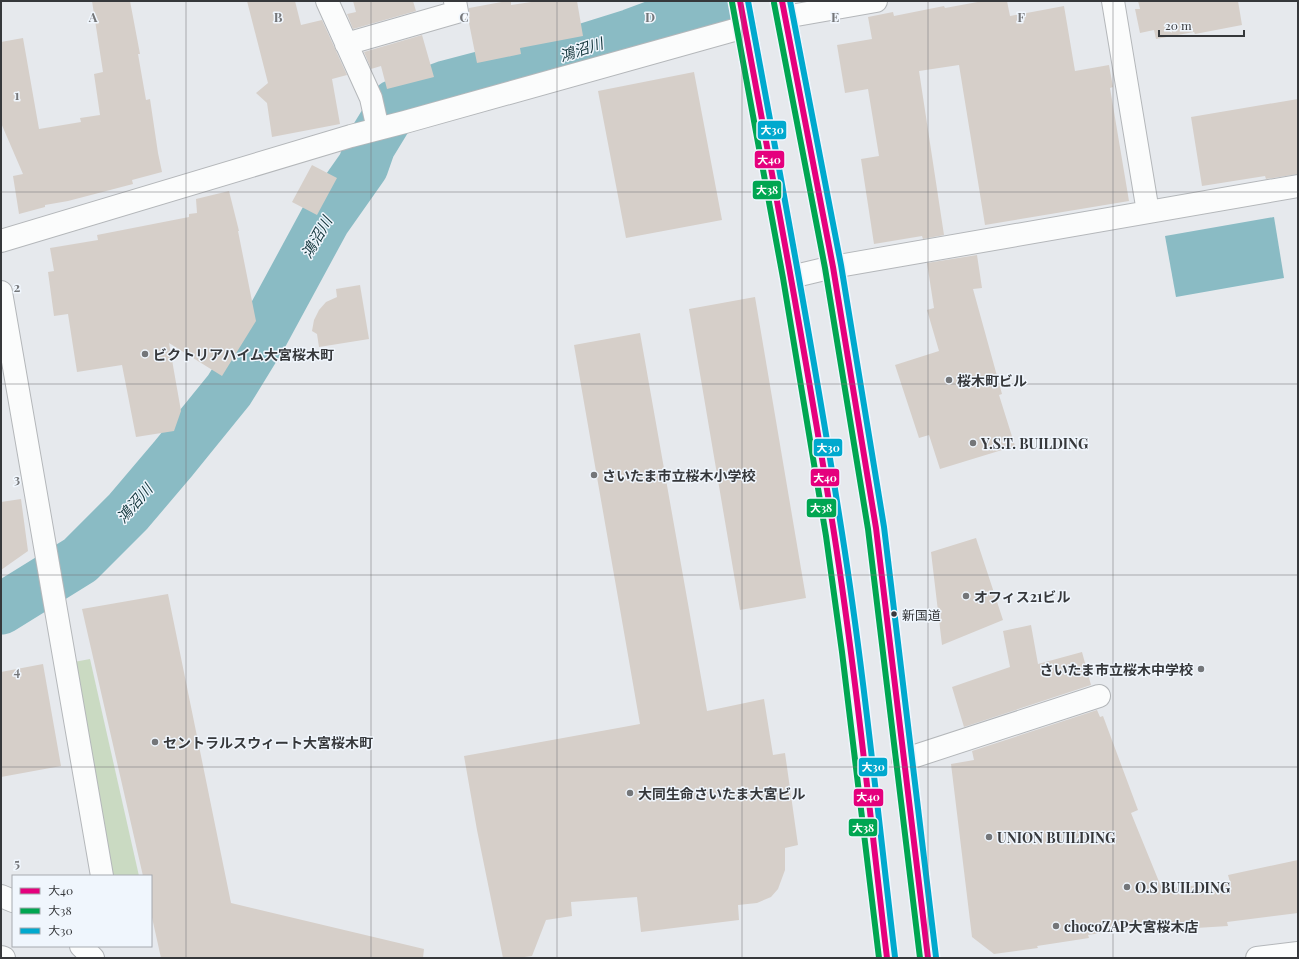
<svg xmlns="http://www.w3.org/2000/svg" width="1299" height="959" font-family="'Playfair Display','Noto Sans JP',serif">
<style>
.green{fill:#cadac2}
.water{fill:#8abbc4}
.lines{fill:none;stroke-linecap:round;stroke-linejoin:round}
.river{stroke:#8abbc4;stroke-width:51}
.building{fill:#d6cfc9}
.street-casing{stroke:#b4b7ba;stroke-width:24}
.secondary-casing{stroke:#b4b7ba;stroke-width:24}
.highway-casing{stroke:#b4b7ba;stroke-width:24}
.street{stroke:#fbfcfc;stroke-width:22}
.secondary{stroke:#fbfcfc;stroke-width:22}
.highway{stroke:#fbfcfc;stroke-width:22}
.bus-1-casing{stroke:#f0f6fd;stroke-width:9}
.bus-2-casing{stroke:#f0f6fd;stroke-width:9}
.bus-3-casing{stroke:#f0f6fd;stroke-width:9}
.bus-1{stroke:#e5007d;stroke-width:6}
.bus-2{stroke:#00a651;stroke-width:6}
.bus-3{stroke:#00a9ce;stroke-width:6}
.grid{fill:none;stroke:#747679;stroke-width:1;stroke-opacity:0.55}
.poi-dot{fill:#747679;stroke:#f0f6fd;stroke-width:1.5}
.bus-dot{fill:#36383b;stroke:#f0f6fd;stroke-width:1.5}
.labels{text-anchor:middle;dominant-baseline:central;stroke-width:3;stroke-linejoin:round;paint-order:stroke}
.bus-label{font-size:13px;fill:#36383b;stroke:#f0f6fd;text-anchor:start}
.poi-label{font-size:14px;font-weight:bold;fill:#36383b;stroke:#f0f6fd;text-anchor:start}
.water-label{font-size:15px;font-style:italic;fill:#14373d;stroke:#f0f6fd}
.grid-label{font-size:13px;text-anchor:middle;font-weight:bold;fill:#747679;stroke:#f0f6fd;stroke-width:3;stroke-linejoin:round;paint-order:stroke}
.line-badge{stroke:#f0f6fd;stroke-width:1.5}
.badge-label{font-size:11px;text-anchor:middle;font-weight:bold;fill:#fff}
</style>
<rect width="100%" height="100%" fill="#e6e9ed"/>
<!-- green -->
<path class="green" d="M90 659 139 876H112L74 662Z"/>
<!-- water -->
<path class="water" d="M1274 217 1284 278 1176 297 1165 236Z"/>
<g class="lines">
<!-- river -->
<path class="river" d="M1 609 80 560 128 512 173 459 229 390 261 338 325 220 363 166 370 146 395 105 446 86 568 54 632 34 720 1"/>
</g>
<!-- building -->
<path class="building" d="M92 1H130L140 54H138L146 100 150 99 158 153 162 172 132 180 133 184 68 201 45 205V207L19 214 13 176 23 174 1 123V42L23 38 39 129 81 122 80 118 100 115 94 74 103 72Z
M247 1H295L301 25 322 20 347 75 332 79 340 124 272 137 267 103 256 93 268 83Z
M353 1H413L416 11 353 29 347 14 356 12Z
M507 1H511V5L538 1H577L583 36 520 48 521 54 477 63 468 18 469 8Z
M983 1H1007L1010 16 1064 6 1075 71 1109 65 1113 87 1110 88 1129 201 985 225 959 65 919 71 944 235 923 239 922 236 874 244 861 159 879 156 868 89 845 93 837 45 872 39 868 17 893 12 894 16 944 6 945 8Z
M1138 1H1238L1242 25 1195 34 1194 32 1156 39 1154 30 1140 33 1135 9H1140Z
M422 35 434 77 387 89 381 66 371 69 364 52Z
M694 72 722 220 626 238 598 91Z
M1298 99V174L1266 179 1265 176 1202 186 1191 117Z
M312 165 337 178 317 215 292 202Z
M229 191 239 231H238L256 321 222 376 169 343 181 411 174 431 136 437 122 365 77 372 68 314 54 316 48 272 54 271 50 248 98 240 97 235 189 217V214L197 213 196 199Z
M977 255 982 288 973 289 1002 394 999 395 1015 446 940 469 929 435 919 438 895 365 939 351 927 310 934 308 927 263Z
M360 285 369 339 319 347 317 334 312 331 314 320 319 310 326 302 337 297 336 289Z
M755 297 806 598 740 610 689 309Z
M640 333 707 711 764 699 773 755 785 753 798 845 785 848V870L778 889 771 897 757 903 738 905 739 920 641 932 637 897 571 902 572 916 546 920 532 956 517 958H503L477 830 464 756 640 724 574 345Z
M21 499 28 551 1 570V502Z
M976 538 1003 620 942 645 931 552Z
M168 594 231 903 424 949 423 958H161L151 913V876H143L82 609Z
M1031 625 1038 664 1082 652 1091 685 964 727 952 687 1010 667 1003 631Z
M43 664 61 766 1 777V672Z
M1097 710 1100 717 1103 716 1138 810 1131 813 1162 889 1230 882 1228 875 1298 860V913L1227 922 1228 926 1180 929 1179 921 1088 935 1089 938 1037 946 1038 948 994 954 972 937 951 764 974 760 972 751Z"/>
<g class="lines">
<!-- street casing -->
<g class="street-casing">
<path id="street" d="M327 1 371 98 378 129
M1113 1 1148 212
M785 17 876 1
M346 44 457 12 455 1
M1 241 351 136 405 122 745 27
M791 277 833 267 1298 186
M1 292C36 486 68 681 102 876
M903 760 1099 696"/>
</g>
<!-- secondary casing -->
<g class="secondary-casing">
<path id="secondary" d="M740 1 791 277 834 535 850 651 887 958
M782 1 833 267 876 528 928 958
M1 896 13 901
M81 946 93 958
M1 957 4 958"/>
</g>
<!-- highway casing -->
<g class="highway-casing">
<path id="highway" d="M1257 958 1298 953"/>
</g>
<!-- street -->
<use href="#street" class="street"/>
<!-- secondary -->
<use href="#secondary" class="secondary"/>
<!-- highway -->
<use href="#highway" class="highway"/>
<!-- bus-1 casing -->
<g class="bus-1-casing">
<path id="bus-1" d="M740 1C773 178 806 355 834 533 856 674 870 816 887 958
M782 1 833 267 876 528 928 958"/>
</g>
<!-- bus-2 casing -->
<g class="bus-2-casing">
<path id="bus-2" d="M732 2 783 278 826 536 842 652 879 958
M774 3 825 268 868 529 920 958"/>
</g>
<!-- bus-3 casing -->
<g class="bus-3-casing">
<path id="bus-3" d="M748 1C781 178 814 355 842 533 864 673 878 816 895 957
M790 1 841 265 884 527 936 957"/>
</g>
<!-- bus-1 -->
<use href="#bus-1" class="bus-1"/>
<!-- bus-2 -->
<use href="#bus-2" class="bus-2"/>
<!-- bus-3 -->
<use href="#bus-3" class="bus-3"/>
</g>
<!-- grid -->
<path class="grid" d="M186 1V958M371 1V958M557 1V958M742 1V958M928 1V958M1113 1V958M1 192H1298M1 384H1298M1 575H1298M1 767H1298"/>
<!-- markers -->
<g class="poi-dot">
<circle cx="145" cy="354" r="4"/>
<circle cx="949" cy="380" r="4"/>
<circle cx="973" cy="443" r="4"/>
<circle cx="594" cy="475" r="4"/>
<circle cx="966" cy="596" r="4"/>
<circle cx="1201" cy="669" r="4"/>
<circle cx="155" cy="742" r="4"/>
<circle cx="630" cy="793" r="4"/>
<circle cx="989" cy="837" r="4"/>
<circle cx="1127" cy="887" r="4"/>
<circle cx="1056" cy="926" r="4"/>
</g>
<circle class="bus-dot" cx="894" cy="614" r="3.5"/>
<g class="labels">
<!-- bus labels -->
<g class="bus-label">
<text x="902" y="614">新国道</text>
</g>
<!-- poi labels -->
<g class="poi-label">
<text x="153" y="354">ビクトリアハイム大宮桜木町</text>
<text x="957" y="380">桜木町ビル</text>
<text x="981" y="443">Y.S.T. BUILDING</text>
<text x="602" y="475">さいたま市立桜木小学校</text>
<text x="974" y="596">オフィス21ビル</text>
<text x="1193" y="669" text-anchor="end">さいたま市立桜木中学校</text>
<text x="163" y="742">セントラルスウィート大宮桜木町</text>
<text x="638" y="793">大同生命さいたま大宮ビル</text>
<text x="997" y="837">UNION BUILDING</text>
<text x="1135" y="887">O.S BUILDING</text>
<text x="1064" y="926">chocoZAP大宮桜木店</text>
</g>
<!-- water labels -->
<g class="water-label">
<text transform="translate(581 49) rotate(-18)">鴻沼川</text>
<text transform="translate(316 237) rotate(-60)">鴻沼川</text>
<text transform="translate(134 503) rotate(-49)">鴻沼川</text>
</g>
</g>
<g class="grid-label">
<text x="93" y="22">A</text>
<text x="278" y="22">B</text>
<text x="464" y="22">C</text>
<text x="650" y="22">D</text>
<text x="835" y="22">E</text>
<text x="1021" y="22">F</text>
<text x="17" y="100">1</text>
<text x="17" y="292">2</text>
<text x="17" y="484">3</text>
<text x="17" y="676">4</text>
<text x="17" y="868">5</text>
</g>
<g class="line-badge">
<rect x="757" y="120" width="30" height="20" rx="4" fill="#00a9ce"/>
<rect x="754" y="150" width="31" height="19" rx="4" fill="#e5007d"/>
<rect x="752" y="180" width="30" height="20" rx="4" fill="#00a651"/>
<rect x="813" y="438" width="30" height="19" rx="4" fill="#00a9ce"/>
<rect x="810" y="468" width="30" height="19" rx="4" fill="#e5007d"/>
<rect x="806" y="498" width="31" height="20" rx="4" fill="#00a651"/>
<rect x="858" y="757" width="30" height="20" rx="4" fill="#00a9ce"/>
<rect x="853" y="788" width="31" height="19" rx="4" fill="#e5007d"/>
<rect x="848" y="818" width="30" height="19" rx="4" fill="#00a651"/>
</g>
<g class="badge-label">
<text x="772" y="134">大30</text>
<text x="769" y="164">大40</text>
<text x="767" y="194">大38</text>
<text x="828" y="452">大30</text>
<text x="825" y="482">大40</text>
<text x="821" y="512">大38</text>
<text x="873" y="771">大30</text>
<text x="868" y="801">大40</text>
<text x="863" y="832">大38</text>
</g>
<!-- border -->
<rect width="1299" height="959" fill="none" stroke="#36383b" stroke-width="4"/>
<!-- legend -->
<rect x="12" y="875" width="140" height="72" fill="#f0f6fd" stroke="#a6aaaf"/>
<rect x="20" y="888" width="20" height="6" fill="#e5007d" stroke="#a6aaaf"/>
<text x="48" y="895" font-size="12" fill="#36383b">大40</text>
<rect x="20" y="908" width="20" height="6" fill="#00a651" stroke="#a6aaaf"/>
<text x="48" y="915" font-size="12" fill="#36383b">大38</text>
<rect x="20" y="928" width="20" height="6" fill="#00a9ce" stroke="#a6aaaf"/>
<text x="48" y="935" font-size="12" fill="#36383b">大30</text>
<!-- scale -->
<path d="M1159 30v6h85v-6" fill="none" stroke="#36383b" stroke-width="2"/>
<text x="1165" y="30" font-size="12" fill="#36383b" stroke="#f0f6fd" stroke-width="3" paint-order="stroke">20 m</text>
</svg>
